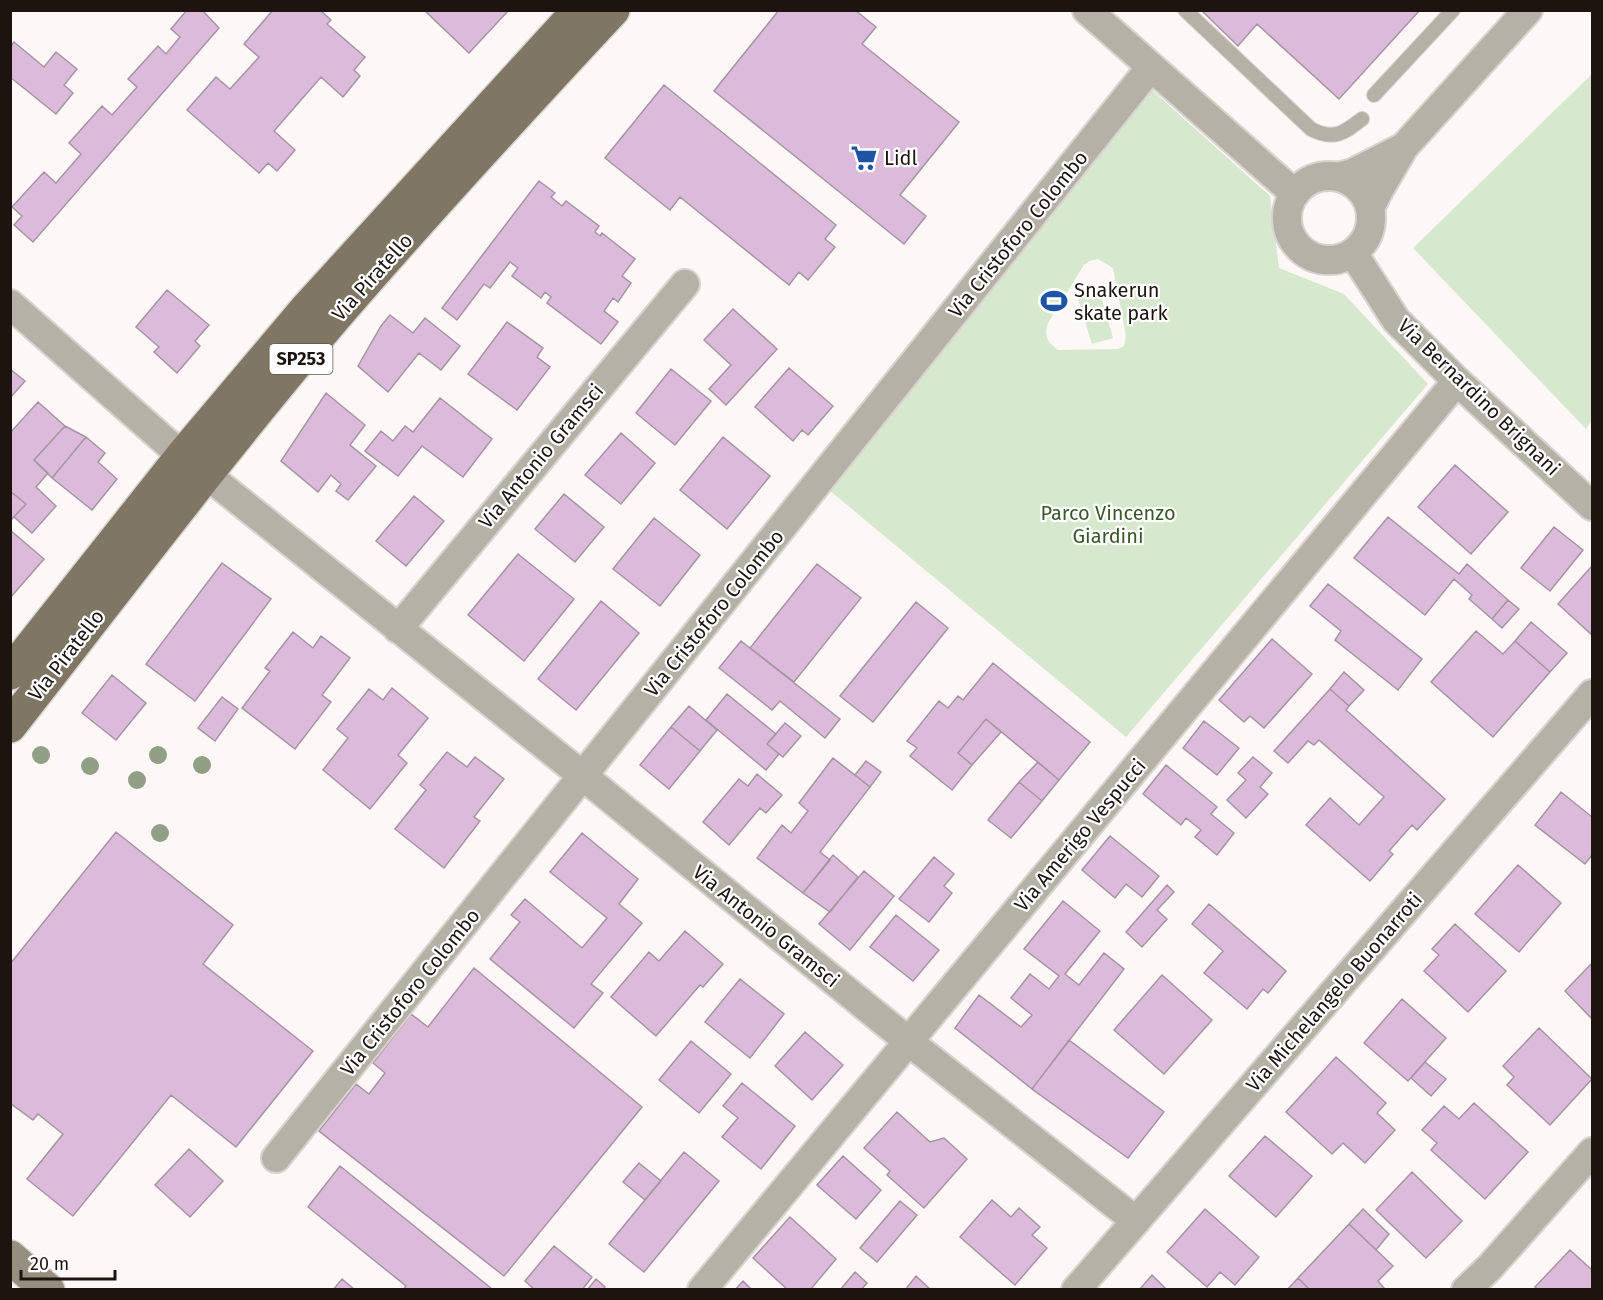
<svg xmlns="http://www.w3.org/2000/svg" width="1603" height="1300" font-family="'Fira Sans',sans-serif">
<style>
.green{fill:#d6e8ce;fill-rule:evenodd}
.building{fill:#dbbbd9;stroke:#a793a5;stroke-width:1.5}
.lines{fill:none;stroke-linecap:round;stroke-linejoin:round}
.lane-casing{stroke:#d9d3d0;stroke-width:16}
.street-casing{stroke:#d9d3d0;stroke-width:32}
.secondary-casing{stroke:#d9d3d0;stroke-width:36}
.primary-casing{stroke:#d9d3d0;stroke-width:36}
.lane{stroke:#b6b1a7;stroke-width:14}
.street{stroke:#b6b1a7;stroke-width:28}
.secondary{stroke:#968f80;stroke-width:33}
.primary{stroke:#7f7664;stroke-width:33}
.tree{fill:#91a085}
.labels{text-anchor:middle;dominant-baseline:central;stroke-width:4.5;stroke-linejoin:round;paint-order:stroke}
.shield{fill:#fff;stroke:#615a58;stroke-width:1.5}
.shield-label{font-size:18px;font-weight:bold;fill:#1d1410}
.poi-label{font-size:20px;fill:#1d1410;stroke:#fff;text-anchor:start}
.street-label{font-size:20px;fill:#1d1410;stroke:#fff}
.park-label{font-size:20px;fill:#395929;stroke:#fff}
</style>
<rect width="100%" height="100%" fill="#fdf7f5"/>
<!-- green -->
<path class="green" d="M1592 74V420L1586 429 1413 248Z
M1152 90 1270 196 1279 268 1344 294 1428 384 1126 737 829 490ZM1098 259 1113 268 1126 336 1124 346 1118 349 1058 350C1047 342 1044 336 1048 323L1084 265 1090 261Z
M1100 293 1113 338 1092 344 1078 299Z"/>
<!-- building -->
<path class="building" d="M187 10H202L219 28 33 242 14 225 22 216 12 207 44 172 56 183 81 154 69 143 102 106 112 115 137 87 128 79 158 46 166 54 180 37 171 29Z
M273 10H320L331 20 327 24 365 57 354 70 360 76 343 97 321 77 274 131 295 150 277 171 268 163 259 173 187 110 216 77 230 89 259 57 244 44Z
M424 10H509L469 53Z
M779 10H855L876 27 862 44 959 122 900 195 926 216 904 244 714 91Z
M1201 10H1420L1339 99 1257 24 1238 46Z
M14 42 44 67 56 52 77 69 64 85 73 93 56 114 10 77V47Z
M664 85 836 225 825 239 835 247 808 280 799 272 789 285 680 197 670 210 605 158Z
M539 181 555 193 551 197 562 206 566 201 599 226 595 232 600 236 602 233 635 259 622 276 631 283 618 302 613 298 604 311 618 322 601 344 547 303 551 297 545 292 541 298 512 276 518 268 510 262 490 288 484 284 457 320 442 308Z
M167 290 209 325 195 341 200 346 177 373 154 352 159 347 136 327Z
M733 309 777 349 726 405 709 389 731 365 704 340Z
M390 315 413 333 425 318 460 346 441 370 419 353 388 392 358 366 381 326Z
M507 322 543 348 537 357 550 367 517 410 468 374Z
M789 368 833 406 808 435 802 430 793 441 755 407Z
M10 369 25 381 10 398Z
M671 369 711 401 675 445 636 413Z
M326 393 365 425 350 445 376 466 348 500 336 491 341 484 331 475 318 492 281 461Z
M440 398 492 439 463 477 422 446 398 476 365 451 381 431 393 441 405 426 413 432Z
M38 402 65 426 34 460 48 473 36 487 56 506 32 533 14 517 26 504 10 491V433Z
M65 426 86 437 52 478 34 460Z
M621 433 655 463 621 504 585 475Z
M86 437 105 453 98 462 117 479 92 510 52 478Z
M723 437 770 476 727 529 680 490Z
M1455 465 1508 512 1471 554 1418 507Z
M10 491 26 504 10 521Z
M564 494 604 527 575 562 535 529Z
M414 496 444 521 406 566 376 541Z
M1388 517 1459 574 1467 564 1508 600 1492 619 1469 599 1472 595 1454 579 1425 615 1354 558Z
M654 518 700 555 660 606 613 569Z
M1554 527 1583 550 1550 591 1521 568Z
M10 530 44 559 10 598Z
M518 554 574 599 524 661 468 615Z
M222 563 271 599 195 701 146 664Z
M817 564 861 598 794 682 750 648Z
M1591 567 1592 568V635L1558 604Z
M1328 584 1422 659 1398 690 1335 640 1341 631 1310 606Z
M1508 600 1519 609 1502 628 1492 619Z
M601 601 639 633 576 710 538 679Z
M916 602 948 628 873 722 840 696Z
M1531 622 1567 653 1550 672 1515 641Z
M1476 631 1503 654 1515 641 1550 672 1493 737 1431 682Z
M293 632 313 648 321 636 350 658 322 695 331 702 295 749 242 708 270 671 265 668Z
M1272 639 1312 674 1264 728 1250 716 1244 722 1219 700Z
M741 641 840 719 825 738 780 701 772 710 719 668Z
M993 663 1090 742 1059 780 986 719 958 753 972 765 952 790 910 756 917 748 907 741 939 701 948 708 958 696 963 700Z
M1344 672 1364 690 1349 706 1330 689Z
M112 675 146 703 116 740 82 713Z
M392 688 428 718 398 755 407 763 370 809 323 770 348 738 337 729 369 689 383 700Z
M1330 689 1349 706 1346 710 1445 799 1417 830 1412 825 1389 851 1393 854 1370 881 1306 825 1330 798 1359 825 1384 797 1319 740 1314 745 1308 741 1288 763 1274 751Z
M727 694 776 734 767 744 779 754 766 770 706 720Z
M222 697 238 709 215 741 198 728Z
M689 706 717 730 700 751 671 727Z
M986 719 1001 732 972 765 958 753Z
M1204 721 1239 748 1217 775 1183 748Z
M785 723 801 736 783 757 767 744Z
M671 727 700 751 669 789 640 765Z
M447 752 467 767 475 757 504 779 474 817 480 821 444 868 395 829 426 790 420 785Z
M1253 757 1272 773 1260 787 1268 794 1246 818 1227 800 1246 780 1238 773Z
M833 758 870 787 820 852 830 860 803 893 757 858 782 825 791 833 808 811 799 803Z
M866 761 881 772 870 787 855 775Z
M1038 762 1059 780 1042 801 1019 782Z
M1166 765 1217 807 1211 814 1234 833 1217 855 1195 837 1201 830 1186 818 1181 825 1143 794Z
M757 774 782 795 766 813 760 808 729 845 703 822 739 779 748 786Z
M1019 782 1042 801 1011 838 988 820Z
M1561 792 1592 817V855L1585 864 1535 825Z
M116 832 233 925 203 964 313 1051 236 1147 171 1095 73 1216 27 1179 63 1134 38 1114 33 1120 10 1103V964Z
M582 833 638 879 619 904 642 923 591 984 603 993 574 1028 490 959 520 922 511 915 525 899 582 948 607 918 550 872Z
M1110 836 1159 876 1142 897 1126 884 1115 898 1082 870Z
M833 855 858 877 830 912 803 893Z
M934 857 954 874 944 886 952 893 929 922 899 899Z
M1518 865 1561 903 1519 952 1475 914Z
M864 871 894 896 850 950 819 924Z
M1167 885 1174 892 1157 910 1167 919 1142 947 1126 932Z
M1063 901 1100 931 1065 974 1079 985 1104 953 1124 969 1032 1089 955 1028 979 995 1021 1027 1032 1015 1011 998 1030 974 1049 989 1059 976 1024 949Z
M1209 904 1286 971 1268 993 1263 989 1247 1009 1204 973 1223 951 1192 924Z
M896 915 939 950 913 981 870 947Z
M1455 924 1506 971 1468 1012 1424 971 1439 955 1432 949Z
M685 931 723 964 703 987 700 985 656 1036 611 997 649 952 659 961Z
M1592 963V1019L1565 991Z
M474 968 642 1107 504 1276 319 1131 356 1084 369 1094 385 1073 373 1063 411 1014 428 1027Z
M1162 975 1212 1020 1164 1074 1114 1030Z
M740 979 784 1014 750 1058 705 1022Z
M1402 999 1446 1038 1408 1081 1364 1043Z
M1539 1028 1592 1079 1550 1125 1507 1085 1514 1077 1503 1066Z
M805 1032 843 1065 812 1100 775 1066Z
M1069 1040 1164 1112 1128 1158 1032 1089Z
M691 1041 731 1074 699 1113 659 1080Z
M1336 1057 1386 1103 1377 1113 1395 1130 1365 1163 1343 1143 1332 1154 1286 1112Z
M1425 1062 1446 1079 1431 1096 1411 1078Z
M742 1083 795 1126 761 1169 722 1137 738 1118 723 1106Z
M1474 1103 1528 1152 1485 1199 1431 1150 1437 1143 1422 1130 1444 1106 1459 1119Z
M897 1112 930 1142 944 1138 967 1159 924 1208 887 1175 890 1171 864 1148Z
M1265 1136 1312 1176 1276 1217 1229 1176Z
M189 1149 223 1181 190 1217 155 1185Z
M684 1152 719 1181 644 1272 609 1244Z
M843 1156 881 1190 856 1219 817 1185Z
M639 1163 661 1181 645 1200 623 1182Z
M340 1166 492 1289 403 1290 406 1286 308 1207Z
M1412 1172 1462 1221 1426 1258 1376 1210Z
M992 1200 1011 1217 1019 1208 1040 1227 1032 1235 1047 1248 1015 1285 960 1237Z
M900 1201 917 1215 877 1262 860 1248Z
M1205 1209 1259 1257 1235 1285 1220 1272 1207 1287 1167 1252Z
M1363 1209 1389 1234 1376 1250 1349 1224Z
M790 1217 836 1259 810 1290H788L753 1258Z
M1349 1224 1393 1266 1378 1281 1384 1288 1382 1290H1310L1298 1278Z
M554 1246 592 1277 582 1290H535L525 1281Z
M1570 1250 1592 1270V1290H1538L1535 1287Z
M855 1272 867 1283 861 1290H840Z
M1152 1275 1167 1290H1139Z
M916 1276 931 1290H905Z
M1298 1278 1310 1290H1287Z
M342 1279 355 1290H333Z
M596 1279 605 1287 603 1290H587Z
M743 1281 752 1290H735Z"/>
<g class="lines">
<!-- lane casing -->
<g class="lane-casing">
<path id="lane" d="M1185 10 1311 129C1334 141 1344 133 1362 119
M1374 95 1453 10"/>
</g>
<!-- street casing -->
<g class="street-casing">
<path id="street" d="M1087 10 1295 194
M1287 218a42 42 0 1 1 84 0a42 42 0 1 1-84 0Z
M1337 177 1353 173 1404 147
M1370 208 1379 190 1404 147 1528 10
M1353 253 1396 320 1457 381 1592 506
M10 304 182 456
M207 475 583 776 908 1041 1136 1221
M398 629 685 284
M276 1158 1151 67
M702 1290 1457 381
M1076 1290 1592 694
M1466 1290 1489 1268 1592 1152"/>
</g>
<!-- secondary casing -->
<g class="secondary-casing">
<path id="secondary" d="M10 1257 48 1290"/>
</g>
<!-- primary casing -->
<g class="primary-casing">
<path id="primary" d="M10 673 182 456 307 308 579 10
M10 726C116 591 219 454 329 324 421 217 517 113 613 10"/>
</g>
<!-- lane -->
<use href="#lane" class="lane"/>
<!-- street -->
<use href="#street" class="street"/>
<!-- secondary -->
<use href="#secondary" class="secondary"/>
<!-- primary -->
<use href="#primary" class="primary"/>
</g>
<!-- trees -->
<g class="tree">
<circle cx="41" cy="755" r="9"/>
<circle cx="158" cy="755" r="9"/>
<circle cx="202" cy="765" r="9"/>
<circle cx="90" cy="766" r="9"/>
<circle cx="137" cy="780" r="9"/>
<circle cx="160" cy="833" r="9"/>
</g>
<!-- icons -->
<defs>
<g id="supermarket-bare" transform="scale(2.07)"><path d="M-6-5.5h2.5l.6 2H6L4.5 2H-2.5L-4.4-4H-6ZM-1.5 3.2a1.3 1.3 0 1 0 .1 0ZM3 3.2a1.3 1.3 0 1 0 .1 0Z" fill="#1d54a6" stroke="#fff" stroke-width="2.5" paint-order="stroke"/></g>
<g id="stadium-bare" transform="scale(2.07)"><path d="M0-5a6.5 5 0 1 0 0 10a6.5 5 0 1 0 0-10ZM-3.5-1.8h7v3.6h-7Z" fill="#1d54a6" stroke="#fff" stroke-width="2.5" paint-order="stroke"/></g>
</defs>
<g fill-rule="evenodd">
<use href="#supermarket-bare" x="864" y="158"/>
<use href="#stadium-bare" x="1054" y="301"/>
</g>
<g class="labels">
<!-- shield labels -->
<rect class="shield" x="269.5" y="344" width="63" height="30" rx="4.5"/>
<g class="shield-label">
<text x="301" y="359">SP253</text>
</g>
<!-- poi labels -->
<g class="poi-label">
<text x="884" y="158">Lidl</text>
<text x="1074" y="290">Snakerun<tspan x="1074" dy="23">skate park</tspan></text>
</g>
<!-- street labels -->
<g class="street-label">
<text transform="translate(1018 234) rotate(-51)">Via Cristoforo Colombo</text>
<text transform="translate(372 277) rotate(-48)">Via Piratello</text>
<text transform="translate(1479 397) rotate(44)">Via Bernardino Brignani</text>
<text transform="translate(541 456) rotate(-50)">Via Antonio Gramsci</text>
<text transform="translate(714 613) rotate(-51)">Via Cristoforo Colombo</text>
<text transform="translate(66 655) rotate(-52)">Via Piratello</text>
<text transform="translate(1080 835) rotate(-50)">Via Amerigo Vespucci</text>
<text transform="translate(766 926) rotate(39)">Via Antonio Gramsci</text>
<text transform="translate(410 992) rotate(-51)">Via Cristoforo Colombo</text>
<text transform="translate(1334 992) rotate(-49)">Via Michelangelo Buonarroti</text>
</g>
<!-- park labels -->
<g class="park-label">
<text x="1108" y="513">Parco Vincenzo<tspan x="1108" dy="23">Giardini</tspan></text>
</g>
</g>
<!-- border -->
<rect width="1603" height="1300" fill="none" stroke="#1d1410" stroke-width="24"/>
<!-- scale -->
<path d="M21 1270v9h94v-9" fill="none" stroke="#1d1410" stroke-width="3"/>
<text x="30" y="1270" font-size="18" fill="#1d1410" stroke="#ffffff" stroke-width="4.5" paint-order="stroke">20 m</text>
</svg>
